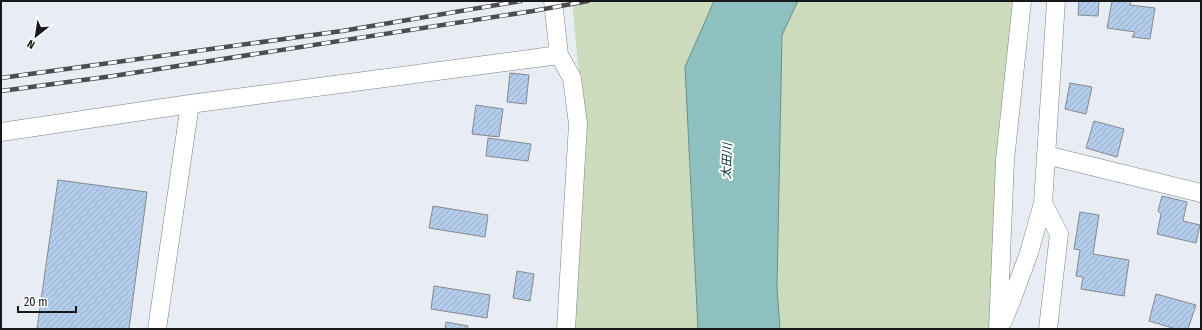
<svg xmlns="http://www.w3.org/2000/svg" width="1202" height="330" font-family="'Fira Sans Condensed','Noto Sans JP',sans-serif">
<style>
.green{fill:#cbdbbc}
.water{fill:#8fc0c0;stroke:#6b8e8e}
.building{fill:url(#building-hatch);stroke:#84888e}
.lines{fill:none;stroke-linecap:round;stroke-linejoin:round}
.minor-casing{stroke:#7c8186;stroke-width:19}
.minor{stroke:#fff;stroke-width:18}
.rail-casing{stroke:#4b4d50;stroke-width:4.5}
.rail{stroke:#fff;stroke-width:3;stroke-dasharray:9;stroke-linecap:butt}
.labels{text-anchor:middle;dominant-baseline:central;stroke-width:4;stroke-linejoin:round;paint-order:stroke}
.water-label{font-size:12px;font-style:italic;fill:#023334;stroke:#fff}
</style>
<defs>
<pattern id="building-hatch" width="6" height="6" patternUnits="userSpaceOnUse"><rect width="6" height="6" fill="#b3cceb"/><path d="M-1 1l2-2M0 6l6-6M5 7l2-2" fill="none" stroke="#99aec9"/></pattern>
</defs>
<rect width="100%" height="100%" fill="#e8edf3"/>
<!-- green -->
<path class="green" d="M572 1H1015L991 329H572L586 149Z"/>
<!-- water -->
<path class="water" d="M714 1H798L782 35 777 288 780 329H698L685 67Z"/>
<!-- building -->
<path class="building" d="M1079 1H1099L1098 16 1078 15Z
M1112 1H1131L1130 5 1155 8 1150 39 1132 37 1135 32 1107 28Z
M510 73 529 75 526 104 507 102Z
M1070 83 1092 87 1086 114 1065 109Z
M476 105 503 109 499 137 472 134Z
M1094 121 1124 129 1117 157 1086 148Z
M488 138 531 144 528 161 486 156Z
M58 180 147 192 129 329H37Z
M1162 196 1187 202 1183 221 1200 225 1196 243 1157 234 1161 214 1158 211Z
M433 206 488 215 485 237 429 228Z
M1080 212 1099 215 1093 254 1129 260 1124 296 1081 289 1083 277 1076 276 1080 250 1074 249Z
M517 271 534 274 530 301 513 298Z
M434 286 490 295 487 318 431 309Z
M1156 294 1196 305 1188 329H1176L1149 321Z
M446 322 468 326 467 329H445Z"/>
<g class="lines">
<!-- minor casing -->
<g class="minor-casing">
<path id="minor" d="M553 1 559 55 572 78 578 124 566 329
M1 132 190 104 559 55
M1046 155 1201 193
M1003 321 1012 299 1029 253 1043 203
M157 329 190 104
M998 329 1005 160 1022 1
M1048 329 1059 234 1043 203 1056 1"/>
</g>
<!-- minor -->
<use href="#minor" class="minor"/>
<!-- rail casing -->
<g class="rail-casing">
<path id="rail" d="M1 78 342 31 521 1
M1 91 113 76 533 11 588 1"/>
</g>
<!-- rail -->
<use href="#rail" class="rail"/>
</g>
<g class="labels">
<!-- water labels -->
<g class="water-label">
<text transform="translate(727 161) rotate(-88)">太田川</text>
</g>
</g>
<!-- border -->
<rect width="1202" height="330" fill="none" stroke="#17181a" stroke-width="4"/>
<!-- north arrow -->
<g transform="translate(36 36) rotate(210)" stroke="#ffffff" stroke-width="3" paint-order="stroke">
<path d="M0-3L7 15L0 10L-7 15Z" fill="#17181a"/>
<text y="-6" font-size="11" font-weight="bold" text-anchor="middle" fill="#17181a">N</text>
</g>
<!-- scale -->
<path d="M18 306v6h58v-6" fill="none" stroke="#17181a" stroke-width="2"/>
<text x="24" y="306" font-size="12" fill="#17181a" stroke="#ffffff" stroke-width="3" paint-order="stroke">20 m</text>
</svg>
